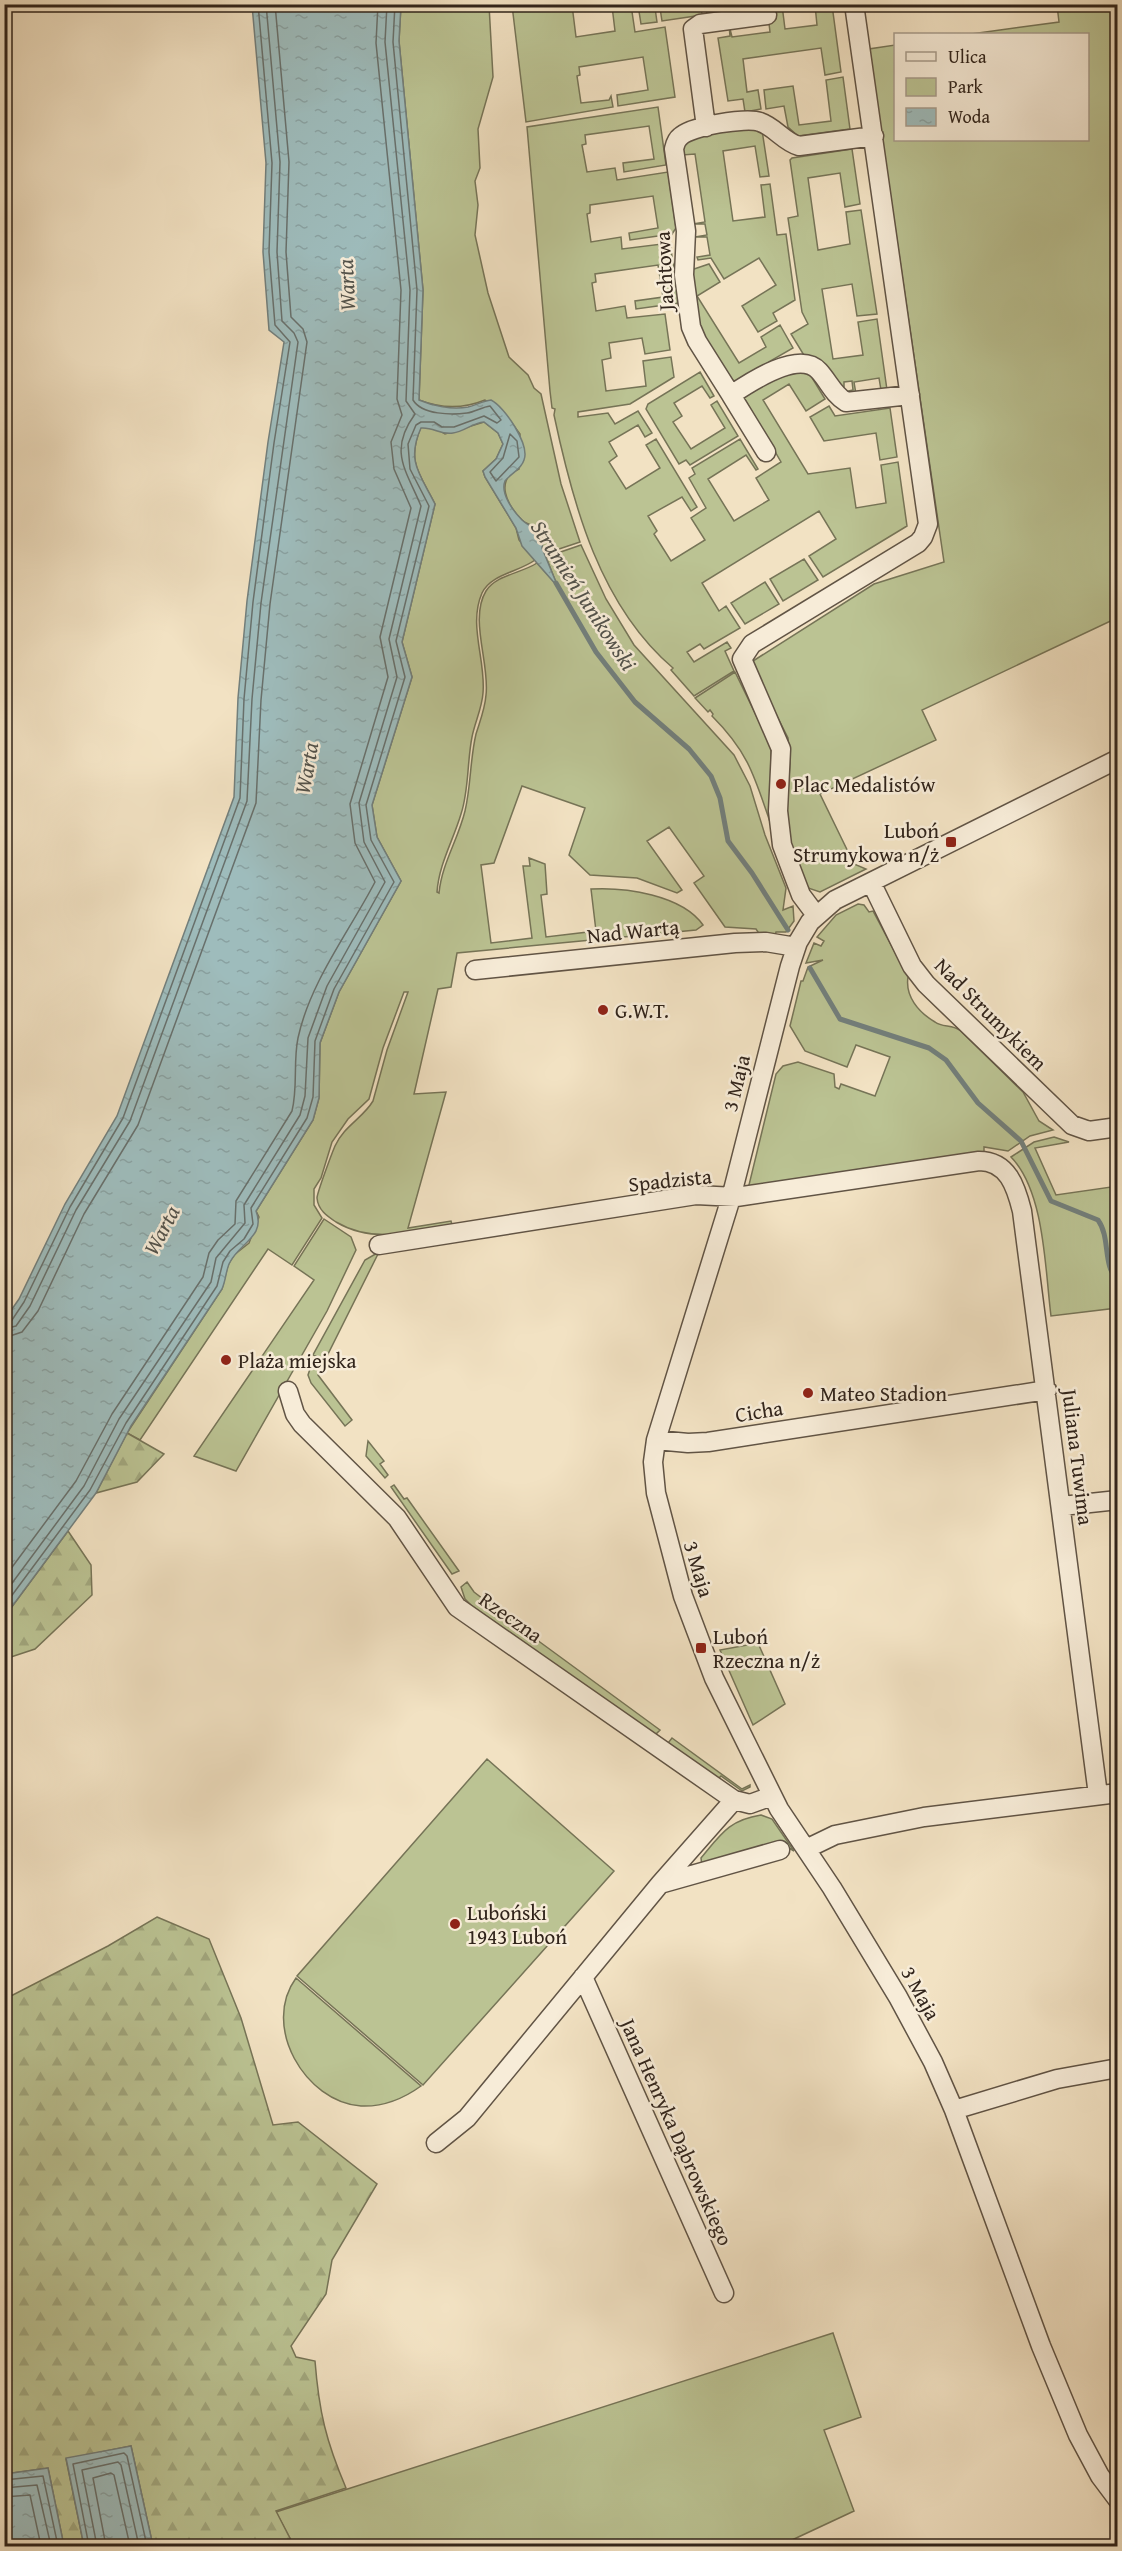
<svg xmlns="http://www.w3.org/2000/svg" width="1122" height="2551" font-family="'Gentium Book Plus',serif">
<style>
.green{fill:#bbc393;stroke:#767457;stroke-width:1.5}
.forest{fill:url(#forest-firs);stroke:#767457;stroke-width:1.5}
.water{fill:url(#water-ripples);stroke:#727f7c;stroke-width:1.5}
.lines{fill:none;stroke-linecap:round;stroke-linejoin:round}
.shore{stroke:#68706c;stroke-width:1.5}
.stream{stroke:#727f7c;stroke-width:5}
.minor-casing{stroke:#615445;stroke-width:21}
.minor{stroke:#f7ecd8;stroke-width:18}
.poi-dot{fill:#8f2418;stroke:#f7ecd8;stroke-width:2}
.labels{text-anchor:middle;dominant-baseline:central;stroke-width:5;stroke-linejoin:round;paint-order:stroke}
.street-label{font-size:21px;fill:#31241b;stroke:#f7ecd8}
.poi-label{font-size:21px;fill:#31241b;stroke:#f7ecd8;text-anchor:start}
.water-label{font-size:22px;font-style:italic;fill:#52524b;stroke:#f7ecd8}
</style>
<defs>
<pattern id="forest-firs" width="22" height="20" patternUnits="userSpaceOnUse" patternTransform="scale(1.5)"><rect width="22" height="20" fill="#bbc393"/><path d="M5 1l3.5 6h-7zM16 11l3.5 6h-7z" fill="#a1a77e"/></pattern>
<pattern id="water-ripples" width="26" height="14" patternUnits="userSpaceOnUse" patternTransform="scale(1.5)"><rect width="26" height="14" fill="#9ebcbc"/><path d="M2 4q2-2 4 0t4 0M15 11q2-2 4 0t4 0" fill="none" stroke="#89a1a1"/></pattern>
</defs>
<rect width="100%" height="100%" fill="#f2e2c3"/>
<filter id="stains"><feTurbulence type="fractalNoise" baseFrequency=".00333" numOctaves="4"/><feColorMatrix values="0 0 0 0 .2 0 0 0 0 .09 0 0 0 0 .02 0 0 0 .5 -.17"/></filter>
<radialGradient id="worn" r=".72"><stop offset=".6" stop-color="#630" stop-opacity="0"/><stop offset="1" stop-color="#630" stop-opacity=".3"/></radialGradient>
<!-- green -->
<path class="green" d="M401 5H489L493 77 478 129 480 168 475 181 478 205 475 235 488 293 509 357 528 375 534 388 541 394 561 484 580 542 544 554 538 529C533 525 526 524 522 520 507 505 494 480 519 469L520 434 505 414 485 400C463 409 442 409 419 400L423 290 399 41Z
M512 5H572L576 37 615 31 612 6 631 5 635 32 665 27 675 97 618 106 617 95 648 90 643 57 579 67 580 75 577 76 581 103 609 100 611 96 613 107 526 122Z
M638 5H644L645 9 655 8 657 22 641 24Z
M681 5H701L702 15 662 21 660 8Z
M706 5H782L785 29 817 25 815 5H832L841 72 825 75 821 48 743 59 747 92 758 90 761 109 745 112 743 99 728 101 718 38 730 36 729 25 732 37 770 32 767 6 707 15Z
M1057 5H1117V618L922 710 936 740 820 794 854 864 866 869 820 892 808 888 789 838 787 806 790 763 788 738 753 669V661L874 584 944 562 869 49 895 45 896 140H1088V34H971L1059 22Z
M843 77 850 129 798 136 788 127 784 106 766 109 764 90 793 86 799 125 831 121 826 80Z
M658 107 666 165 624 172 623 163 654 159 649 126 585 135 586 144 582 145 587 172 615 168 617 180 668 172 676 228 672 234 630 240 629 233 658 228 653 196 590 205V213L587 214 591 242 621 237 622 249 670 243 679 303 636 309 635 301 663 297 658 265 595 274 596 282 592 283 596 311 625 306 627 318 665 314 670 350 645 354 642 338 609 343 611 358 602 360 606 391 646 386 643 361 671 357 674 377 630 404 578 412V417L608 413 615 424 638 411 652 433 645 437 638 425 609 442 617 456 609 462 626 489 660 468 646 445 656 439 697 507 691 511 682 497 648 516 657 531 654 534 671 561 705 540 691 518 706 508 689 478 695 474 692 468 740 439 758 469 756 470 746 455 708 479 734 521 769 500 756 478 781 462 743 396 773 376 808 371 825 399 806 411 789 384 763 400 808 474 850 468 856 508 886 503 881 465 898 462 907 526 823 577 809 556 836 539 819 511 702 583 719 611 726 606 740 628 704 649 700 644 687 652 694 662 727 642 731 648 725 651 734 671 694 696 671 670 673 668C600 606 573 505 554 415L555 409 552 408 550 391 527 127Z
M752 127 762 130 769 176 760 177 755 146 723 151 733 221 765 217 761 185 770 184 777 235 786 234 795 300 773 313 777 321 758 332 742 306 776 285 759 258 724 279 711 258 698 260 697 257 710 255 707 237H695L707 235 705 224H693L705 222 695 154 682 155V149L689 138Z
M852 149 860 204 845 207 840 173 808 178 818 250 850 244 846 212 861 210 877 314 857 316 852 284 822 289 833 359 863 355 858 322 877 319 887 390H881L879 378 854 382 856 394 849 395 848 391 853 390 852 381 844 382V387H839C830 373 824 357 805 357L791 334 808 324 802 312 788 218 798 216 790 160 792 158Z
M709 264 720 282 697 296 739 363 766 347 761 337 780 325 793 348 736 381 731 380 699 329 691 270Z
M700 372 714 396 710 398 702 386 674 403 682 416 673 422 691 449 725 428 711 405 717 401 738 436 690 465 686 460 679 464 646 409 648 404Z
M829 406 835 416 890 408 897 457 880 460 876 433 824 441 810 417Z
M484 422 498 433 503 444 496 459 483 471 485 477 516 528 519 540 535 560C519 572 491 574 482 593 468 625 486 660 483 693 482 708 475 722 472 737 467 762 469 790 461 814 453 841 439 864 437 892L439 893C442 863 458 840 465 811 471 786 470 759 476 734 480 721 485 709 486 695 490 664 469 619 486 591 496 575 522 573 537 563L557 585 546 557 581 545 606 599 634 645 734 755 750 786 765 835 786 888 783 910 793 906 794 921 786 932H776L775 936 760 935 756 929 725 927 694 883 704 876 669 827 647 841 682 890 677 893 637 878 590 875 569 855 585 808 522 786 494 863 481 865 491 943 532 938 523 866H530L529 858 545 864 547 894 541 895 546 937 596 931 591 889C625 887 682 895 703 925L696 930 457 953 451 987 438 989 414 1094 446 1092 408 1228 451 1221 452 1225C412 1232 373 1244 336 1222 327 1216 318 1210 317 1198 317 1193 332 1153 335 1146 344 1126 363 1118 373 1101L387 1050 408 992H404L383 1048 369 1099 348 1119 332 1142 321 1178 314 1189V1205L322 1218 292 1265 268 1249 140 1440 127 1433 222 1289 228 1265 234 1255 249 1243 259 1217 256 1211 313 1120 319 1098 320 1043 339 992 401 881 377 837 372 805 412 677 402 642 435 504C420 474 406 462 421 427H434L445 434Z
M804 559 818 580 783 601 770 579Z
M765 582 779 604 745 624 731 603Z
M735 672 771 746 770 822C754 775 748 752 712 716L713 714 710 710 708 712 695 698Z
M858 904 864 905 869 912 873 911 908 977C905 996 918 1012 935 1022 943 1028 952 1024 961 1031L1023 1092 1039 1121 1053 1130 1030 1136 1008 1151 984 1147V1154L748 1189 776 1074 783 1066 798 1062 834 1074 835 1087 839 1089 841 1084 875 1096 890 1057 856 1045 847 1067 805 1051 790 1026 801 981H803L808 967 823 960 806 963 814 943 821 946 824 941 817 937 836 915Z
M1054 1137 1069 1142 1035 1148 1056 1195 1111 1187 1117 1224V1308L1051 1316C1045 1270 1045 1192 1011 1157L1034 1142Z
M324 1219 351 1237 356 1250 327 1311 236 1471 194 1456 314 1280 294 1266Z
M379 1252 325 1360 313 1355 365 1260Z
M311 1366 320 1369 318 1375 352 1420 345 1426 311 1383 308 1375Z
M368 1441 384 1461 380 1464 388 1475 385 1478 366 1456Z
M394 1485 404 1499 407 1498 459 1571 452 1574 391 1487Z
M467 1582 474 1592 533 1637 660 1730 655 1735 471 1605 465 1599 461 1587Z
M758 1643 785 1704 753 1725 720 1650Z
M672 1738 742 1789 750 1785V1787L742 1791 721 1776 718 1779 668 1743Z
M487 1759 614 1871 423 2085 297 1976Z
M761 1815 772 1819 794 1851 779 1842 702 1866 701 1858C721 1834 729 1820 761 1815Z
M296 1978 421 2086C403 2099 383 2107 361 2106 305 2102 261 2026 296 1978Z
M833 2333 861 2417 824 2430 854 2511 792 2540 794 2546H294L276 2512Z"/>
<!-- forest -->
<path class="forest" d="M127 1433 164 1454 137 1482 96 1493Z
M68 1531 91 1565 92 1595 35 1649 5 1659V1616Z
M157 1917 209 1939 241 2018 273 2125 298 2122 377 2184 332 2260 326 2294 291 2346 296 2357 315 2361C319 2412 326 2441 346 2488L276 2511 294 2546H153L131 2446 66 2459 84 2546H64L48 2468 5 2474V1999L108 1946Z"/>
<!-- water -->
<path class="water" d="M252 5H401L399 41 423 290 419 400C433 406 452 410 468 407 476 405 483 401 491 400 505 407 530 445 524 460 521 470 511 473 505 481 500 493 513 511 522 520 532 530 546 527 542 548L558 587 522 546 516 528 485 477 483 471 496 459 503 444 498 433 484 422C472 423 464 432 453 433 440 435 434 427 421 428 406 461 420 474 435 504L402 642 412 677 372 805 377 837 401 881 339 992 320 1043 319 1098 313 1120 256 1211C266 1236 240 1243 230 1262 226 1269 226 1280 222 1289L131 1426 96 1493 5 1616V1319L19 1299 65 1204 117 1116 234 797 238 698 247 601 268 442 284 342 269 330 263 252 266 163Z
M131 2446 153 2546H84L66 2458Z
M48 2468 64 2546H5V2474Z"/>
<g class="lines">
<!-- shore -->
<path class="shore" d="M510 434 517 441 519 457 496 481 490 472 503 458Z
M4 1322 12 1320 24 1302 70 1207 123 1118 240 798 244 699 253 602 274 443 290 342 275 325 269 252 272 163 258 4
M4 1329 16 1326 30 1306 76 1210 130 1121 247 801 252 699 261 603 298 342 294 333 282 321 277 252 280 162 266 4
M4 1338 22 1332 38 1311 84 1214 138 1125 256 803 261 700 270 604 307 342 303 329 291 317 286 252 289 162 275 4
M4 1578 76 1481 112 1414 203 1277 209 1253 218 1240 235 1224 236 1201 292 1111C298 1087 293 1062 298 1038 310 982 349 932 375 882L355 843 350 804 388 677 380 637 411 508 394 469 391 442 402 415 397 399 401 290 376 43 378 4
M4 1594 84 1486 119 1419 211 1282 216 1258 245 1223 244 1205 300 1115 305 1096 308 1038 327 986 385 882 364 842 359 803 397 677 389 639 421 506C406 470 388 451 415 414L406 401 410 290 385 42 387 4
M4 1606 90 1490 126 1423 217 1286 223 1262 230 1251 244 1239 253 1224 251 1208 307 1118 313 1097 315 1041 334 989 394 882 371 840 366 805 405 677 396 641 429 506 410 469 408 444 416 425 421 422H434L442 427H454L484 416 497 423 501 420 490 406C482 407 475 412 467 413 452 415 422 415 413 400L417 290 393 42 395 4
M4 2480 43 2476 58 2546
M4 2488 37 2485 51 2546
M4 2497 30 2495 41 2546
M89 2546 73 2464 124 2453 127 2456 147 2546
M97 2546 82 2470 118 2462 121 2465 139 2546
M106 2546 93 2478 111 2473 114 2475 130 2546"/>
<!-- stream -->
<path class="stream" d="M556 583 596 652 635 702 689 749 711 776 720 798 728 841 752 873 788 930
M810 968 840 1019 929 1048 946 1060 978 1103 1021 1141 1051 1201 1098 1220C1111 1238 1102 1266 1118 1280"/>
<!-- minor casing -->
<g class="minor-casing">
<path id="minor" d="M706 127 693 29 700 24 767 15
M874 136 799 146C784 142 775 127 760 122 747 117 690 126 680 137 676 140 675 145 674 149L686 231 684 275 691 327 697 341 731 395C749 383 799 349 819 371 829 382 833 394 846 402L910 395
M731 395 766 452
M1118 759 835 900 810 922 798 942 790 966 731 1198 656 1440 653 1462 656 1493 683 1596 714 1678 779 1809 832 1888 898 1997 933 2062 954 2110 1041 2346 1078 2435 1100 2476 1118 2500
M871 882 912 966 926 984 1072 1125 1089 1131 1118 1127
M816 915 801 895 782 845 778 811 781 749 742 659 752 644 918 543 923 537 928 524 854 4
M475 970 735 943 766 942 796 947
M379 1245 696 1195 736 1197 979 1161C1008 1161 1016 1187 1022 1211L1098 1795
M288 1391 295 1414 302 1424 397 1518 457 1607 734 1800 750 1804 772 1796
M656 1440 688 1443 708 1442 1047 1390
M1062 1506 1118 1500
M806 1849 835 1835 924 1817 1118 1793
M660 1884 780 1850
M583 1977 724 2293
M954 2110 1057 2079 1118 2068
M436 2143 467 2118 660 1884 734 1800"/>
</g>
<!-- minor -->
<use href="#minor" class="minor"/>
</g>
<!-- markers -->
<g class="poi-dot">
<circle cx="781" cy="784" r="6"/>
<rect x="945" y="836" width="12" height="12" rx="3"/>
<circle cx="603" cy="1010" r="6"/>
<circle cx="226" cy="1360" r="6"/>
<circle cx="808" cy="1393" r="6"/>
<rect x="695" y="1642" width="12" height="12" rx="3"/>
<circle cx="455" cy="1924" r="6"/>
</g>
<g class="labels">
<!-- street labels -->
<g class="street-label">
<text transform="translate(664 271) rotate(-93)">Jachtowa</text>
<text transform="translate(633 931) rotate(-6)">Nad Wartą</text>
<text transform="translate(991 1014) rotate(45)">Nad Strumykiem</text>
<text transform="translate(736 1083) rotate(-76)">3 Maja</text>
<text transform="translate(670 1180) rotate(-6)">Spadzista</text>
<text transform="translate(759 1411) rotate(-9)">Cicha</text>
<text transform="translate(1078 1457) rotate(83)">Juliana Tuwima</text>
<text transform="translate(699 1569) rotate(73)">3 Maja</text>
<text transform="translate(511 1617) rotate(35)">Rzeczna</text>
<text transform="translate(921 1993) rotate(61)">3 Maja</text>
<text transform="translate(677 2132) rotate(66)">Jana Henryka Dąbrowskiego</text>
</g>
<!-- poi labels -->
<g class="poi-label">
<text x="793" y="784">Plac Medalistów</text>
<text x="939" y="830" text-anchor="end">Luboń<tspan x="939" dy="24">Strumykowa n/ż</tspan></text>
<text x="615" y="1010">G.W.T.</text>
<text x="238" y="1360">Plaża miejska</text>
<text x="820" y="1393">Mateo Stadion</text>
<text x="713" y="1636">Luboń<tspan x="713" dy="24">Rzeczna n/ż</tspan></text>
<text x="467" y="1912">Luboński<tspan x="467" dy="24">1943 Luboń</tspan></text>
</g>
<!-- water labels -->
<g class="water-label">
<text transform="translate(346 285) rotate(-93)">Warta</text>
<text transform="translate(584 595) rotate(57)">Strumień Junikowski</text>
<text transform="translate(306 768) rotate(-80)">Warta</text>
<text transform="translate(161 1230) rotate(-62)">Warta</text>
</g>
</g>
<!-- margin -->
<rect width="1122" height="2551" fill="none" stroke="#f2e2c3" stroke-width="24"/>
<rect x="6" y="6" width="1110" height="2539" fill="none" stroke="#31241b" stroke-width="3"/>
<rect x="12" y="12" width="1098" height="2527" fill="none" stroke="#31241b" stroke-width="1.5"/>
<!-- legend -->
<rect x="894" y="33" width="195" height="108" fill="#f7ecd8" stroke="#a89c8c" stroke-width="1.5"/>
<rect x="906" y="52" width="30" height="9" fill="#f7ecd8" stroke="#a89c8c" stroke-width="1.5"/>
<text x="948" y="63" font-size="18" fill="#31241b">Ulica</text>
<rect x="906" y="78" width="30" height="18" fill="#bbc393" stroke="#a89c8c" stroke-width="1.5"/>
<text x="948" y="93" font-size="18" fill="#31241b">Park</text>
<rect x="906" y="108" width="30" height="18" fill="url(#water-ripples)" stroke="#a89c8c" stroke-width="1.5"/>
<text x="948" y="123" font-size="18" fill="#31241b">Woda</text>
<rect width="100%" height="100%" filter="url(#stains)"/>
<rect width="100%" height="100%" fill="url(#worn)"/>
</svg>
